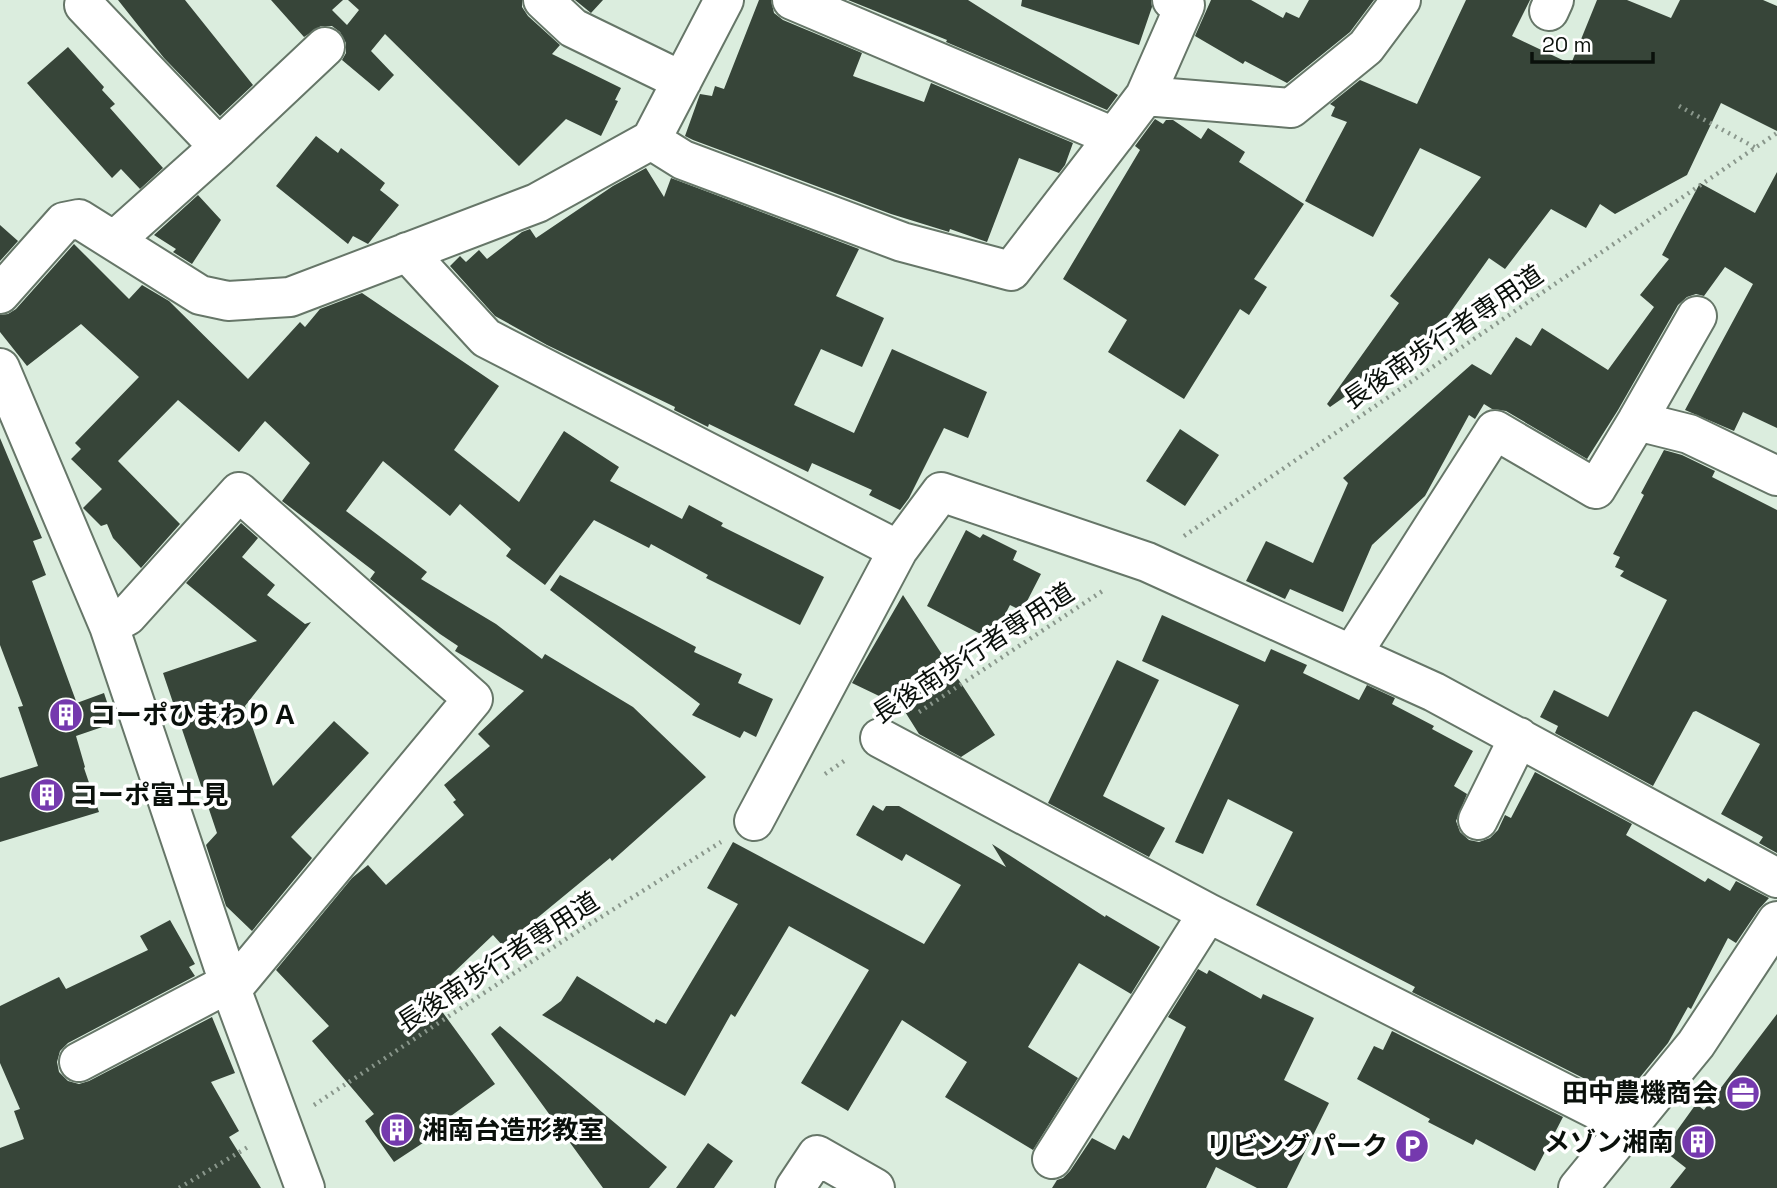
<svg xmlns="http://www.w3.org/2000/svg" width="1777" height="1188" font-family="'Space Grotesk','Noto Sans JP',sans-serif">
<style>
.building{fill:#374539}
.lines{fill:none;stroke-linecap:round;stroke-linejoin:round}
.minor-casing{stroke:#667668;stroke-width:42}
.path{stroke:#8a978c;stroke-width:4.5;stroke-dasharray:2 5;stroke-linecap:butt}
.minor{stroke:#fff;stroke-width:38}
.labels{text-anchor:middle;dominant-baseline:central;stroke-width:7;stroke-linejoin:round;paint-order:stroke}
.street-label{font-size:26px;fill:#0a100b;stroke:#fff}
.poi-label{font-size:26px;font-weight:bold;fill:#0a100b;stroke:#fff;text-anchor:start}
</style>
<rect width="100%" height="100%" fill="#dbedde"/>
<!-- building -->
<path class="building" d="M118 0H185L253 85 220 116 164 58Z
M271 0H343L332 10 347 25 359 10 348 0H522V7L528 16 560 45 552 54 621 88 615 100 618 101 601 136 566 119 519 166 385 34 371 51 394 75 379 91 342 60 346 53V43L340 32 332 26H321L304 37Z
M575 0H603L591 13Z
M759 0H771L774 13 783 20 862 53 853 76 924 102 931 83 1073 143 1065 165 1059 173 1019 158 987 242 950 229 949 232 891 214 693 140 685 136 700 94 712 96 715 86 724 89Z
M848 0H968L1118 95 1107 110 946 42 947 40Z
M1022 0H1151L1152 7 1139 45 1021 6Z
M1211 0H1251L1283 18 1286 12 1299 18 1309 0H1374L1350 32 1287 83 1245 61 1243 64 1195 36Z
M1466 0H1530L1512 36 1571 64 1597 0H1627L1671 18 1680 0H1763L1777 6V131L1721 103 1687 175 1615 214 1600 204 1586 228 1551 209 1505 269 1489 258 1435 334 1330 407 1327 404 1399 303 1390 296 1481 177 1420 148 1373 237 1305 201 1347 122 1331 116 1335 107 1330 104 1360 80 1417 104Z
M68 47 104 87 102 90 115 104 110 108 163 168 140 189 121 169 112 178 27 83Z
M1155 119 1163 124 1166 120H1173L1201 139 1208 128 1245 152 1239 162 1304 204 1254 279 1267 287 1249 315 1240 309 1184 399 1108 352 1127 320 1063 279 1140 150 1135 146Z
M316 136 338 153 341 148 385 183 380 190 399 205 368 244 353 236 348 244 276 186Z
M646 168 664 197 671 178 859 249 836 296 884 318 862 367 821 349 794 405 854 433 892 349 987 392 968 438 944 428 909 498 900 510 869 495 872 490 812 463 808 472 709 424 708 427 674 410 675 407 547 345 495 316 450 266 460 256 466 262 479 250 487 259 522 232 530 229 536 238 613 186Z
M1777 172V428L1743 412 1734 431 1685 410 1753 284 1725 267 1704 296 1696 294 1687 297 1678 305 1618 410 1587 459 1506 411 1492 409 1484 404 1475 419 1469 415 1425 496 1372 545 1343 612 1290 589 1285 599 1246 581 1266 541 1313 563 1348 483 1343 478 1472 364 1491 375 1516 337 1531 346 1542 328 1608 370 1654 307 1640 295 1669 259 1662 255 1700 183 1755 213Z
M198 195 221 220 192 264 173 252 176 249 154 235Z
M0 225 18 241 0 261Z
M74 244 129 299 142 285 169 301 248 379 300 322 305 327 320 309 362 293 499 386 454 450 519 502 564 431 619 467 610 481 682 519 689 505 723 523 721 526 824 577 800 625 706 578 708 575 651 544 649 548 594 520 545 585 506 556 511 549 460 504 450 516 383 461 346 511 427 572 421 579 496 624 542 659 545 654 633 707 706 777 612 861 610 858 503 946 493 935 430 995 495 1084 426 1134 429 1139 394 1162 365 1121 374 1114 312 1041 329 1026 276 970 352 878 368 865 386 885 464 815 453 802 456 800 444 785 490 746 478 734 524 691 455 651 458 646 440 634 370 579 375 572 282 501 310 463 265 421 239 452 178 400 118 461 180 524 141 568 113 538 107 524 101 526 83 508 102 489 71 459 81 449 75 443 139 377 81 324 27 366 0 332V315L8 314 16 309Z
M1180 429 1219 455 1185 506 1146 481Z
M0 438 42 538 33 541 46 575 32 581 76 701 74 704 104 693 114 723 76 736 85 767 84 768 99 812 0 842V778L38 766 18 707 23 706 0 645Z
M1664 450 1682 455 1715 471 1712 477 1777 510V853L1759 843 1763 837 1721 814 1760 744 1696 711 1693 712 1653 786 1555 733 1558 726 1540 717 1554 690 1608 717 1667 600 1620 576 1624 571 1615 567 1620 557 1613 554 1644 495 1641 493Z
M241 523 258 538 242 557 275 585 267 595 305 624 311 622 245 706 273 786 334 721 369 753 291 837 312 858 252 931 226 906 206 845 217 833 163 673 257 641 186 583Z
M966 530 980 538 983 534 1017 551 1013 560 1041 574 1022 611 1010 605 992 640 927 606Z
M560 575 696 647 694 652 742 674 738 683 773 699 756 737 744 731 740 738 692 715 700 704 550 590Z
M903 595 995 735 961 757 919 734 902 707 852 683Z
M1162 615 1265 662 1271 649 1307 665 1303 673 1359 700 1367 685 1395 698 1392 704 1434 726 1432 729 1473 751 1454 786 1467 794 1456 821 1460 832 1469 840 1479 842 1490 838 1498 830 1505 815 1511 818 1535 772 1632 824 1626 835 1705 882 1708 878 1730 891 1736 881 1769 898 1759 909 1736 943 1728 938 1691 1009 1688 1007 1668 1043 1623 1098 1412 992 1415 987 1256 905 1293 832 1228 799 1203 854 1175 842 1239 705 1142 661Z
M1117 660 1159 680 1103 796 1165 828 1149 857 1048 803Z
M873 805 883 811 886 806H899L1006 867 992 844 1105 917 1106 915 1160 947 1131 994 1079 963 1028 1047 1078 1078 1033 1150 945 1097 967 1062 902 1020 848 1111 801 1083 869 970 789 926 735 1017 731 1014 685 1096 542 1015 561 1001 577 976 654 1023 656 1019 666 1024 738 904 707 888 733 842 924 944 961 885 906 854 902 861 856 835Z
M170 920 195 964 189 967 195 976 68 1043 60 1051 57 1062 59 1072 68 1081 79 1084 89 1081 212 1017 235 1073 211 1082 239 1131 229 1137 261 1188H0V1148L24 1139 14 1111 20 1109 0 1063V1006L59 977 66 989 148 950 140 936Z
M1198 969 1207 974 1209 970 1261 999 1263 994 1314 1018 1284 1080 1329 1103 1287 1188H1257L1216 1167 1206 1188H1052L1057 1180 1063 1178 1070 1171 1092 1138 1115 1150 1123 1135 1129 1139 1186 1027 1168 1017Z
M1777 1014V1188H1670L1686 1168 1663 1150 1696 1104 1704 1110Z
M500 1026 667 1167 649 1188H603L491 1034Z
M1392 1031 1563 1117 1535 1171 1476 1139 1473 1145 1428 1122 1430 1119 1357 1079 1374 1046 1383 1050Z
M708 1143 733 1161 714 1188H676Z"/>
<g class="lines">
<!-- minor casing -->
<g class="minor-casing">
<path id="minor" d="M543 0 573 28 682 81
M792 0 1114 137 1145 96 1185 5 1172 0
M84 5 219 147
M1549 11 1554 0
M1145 96 1291 108 1366 47 1401 0
M651 140 683 160 902 242 1011 271 1114 137
M115 240 219 147 325 47
M407 252 486 338 898 550 754 821
M0 294 64 222 79 219 200 295 228 301 290 297 537 203 651 140 724 0
M0 368 109 626 229 983 305 1188
M1637 421 1689 434 1777 476
M898 550 941 492 1147 562 1434 692 1777 878
M109 626 127 616 239 492 473 699 232 989
M1352 654 1495 430 1596 489 1637 421 1697 316
M880 738 1208 913 1629 1126
M1478 820 1519 737
M79 1062 229 983
M1052 1159 1208 913
M795 1188 817 1155 875 1188
M1578 1188 1696 1044 1777 921"/>
</g>
<!-- path -->
<path class="path" d="M1679 106 1756 148
M1184 536 1777 133
M919 712 1104 590
M825 774 847 759
M314 1105 569 937 721 842
M179 1188 248 1147"/>
<!-- minor -->
<use href="#minor" class="minor"/>
</g>
<!-- icons -->
<defs>
<g id="building-disc" transform="scale(1.75)"><circle r="9.5" fill="#7539ae" stroke="#fff"/><path d="M-4-6H4V6H1V3H-1V6H-4ZM-2.5-4.3h1.7v1.8h-1.7ZM.8-4.3h1.7v1.8H.8ZM-2.5-1h1.7V.8h-1.7ZM.8-1h1.7V.8H.8Z" fill="#fff"/></g>
<g id="office-disc" transform="scale(1.75)"><circle r="9.5" fill="#7539ae" stroke="#fff"/><path d="M-6-3h4V-5.5h4V-3h4V5H-6ZM-1-4.5V-3h2v-1.5ZM-6 0V1H6V0Z" fill="#fff"/></g>
<g id="parking-disc" transform="scale(1.75)"><circle r="9.5" fill="#7539ae" stroke="#fff"/><path d="M-3.5-5.5H1a3.5 3.5 0 0 1 0 7H-1V5.5H-3.5ZM-1-3.4V-.6H.8a1.4 1.4 0 0 0 0-2.8Z" fill="#fff"/></g>
</defs>
<g fill-rule="evenodd">
<use href="#building-disc" x="66" y="715"/>
<use href="#building-disc" x="47" y="795"/>
<use href="#office-disc" x="1743" y="1093"/>
<use href="#building-disc" x="397" y="1130"/>
<use href="#building-disc" x="1698" y="1142"/>
<use href="#parking-disc" x="1412" y="1146"/>
</g>
<g class="labels">
<!-- street labels -->
<g class="street-label">
<text transform="translate(1443 337) rotate(-34)">長後南歩行者専用道</text>
<text transform="translate(973 653) rotate(-33)">長後南歩行者専用道</text>
<text transform="translate(498 962) rotate(-33)">長後南歩行者専用道</text>
</g>
<!-- poi labels -->
<g class="poi-label">
<text x="90" y="715">コーポひまわりＡ</text>
<text x="72" y="795">コーポ富士見</text>
<text x="1718" y="1093" text-anchor="end">田中農機商会</text>
<text x="422" y="1130">湘南台造形教室</text>
<text x="1674" y="1142" text-anchor="end">メゾン湘南</text>
<text x="1388" y="1146" text-anchor="end">リビングパーク</text>
</g>
</g>
<!-- scale -->
<path d="M1532 52v10h121v-10" fill="none" stroke="#0a100b" stroke-width="3.5"/>
<text x="1542" y="52" font-size="21" fill="#0a100b" stroke="#ffffff" stroke-width="5" paint-order="stroke">20 m</text>
</svg>
